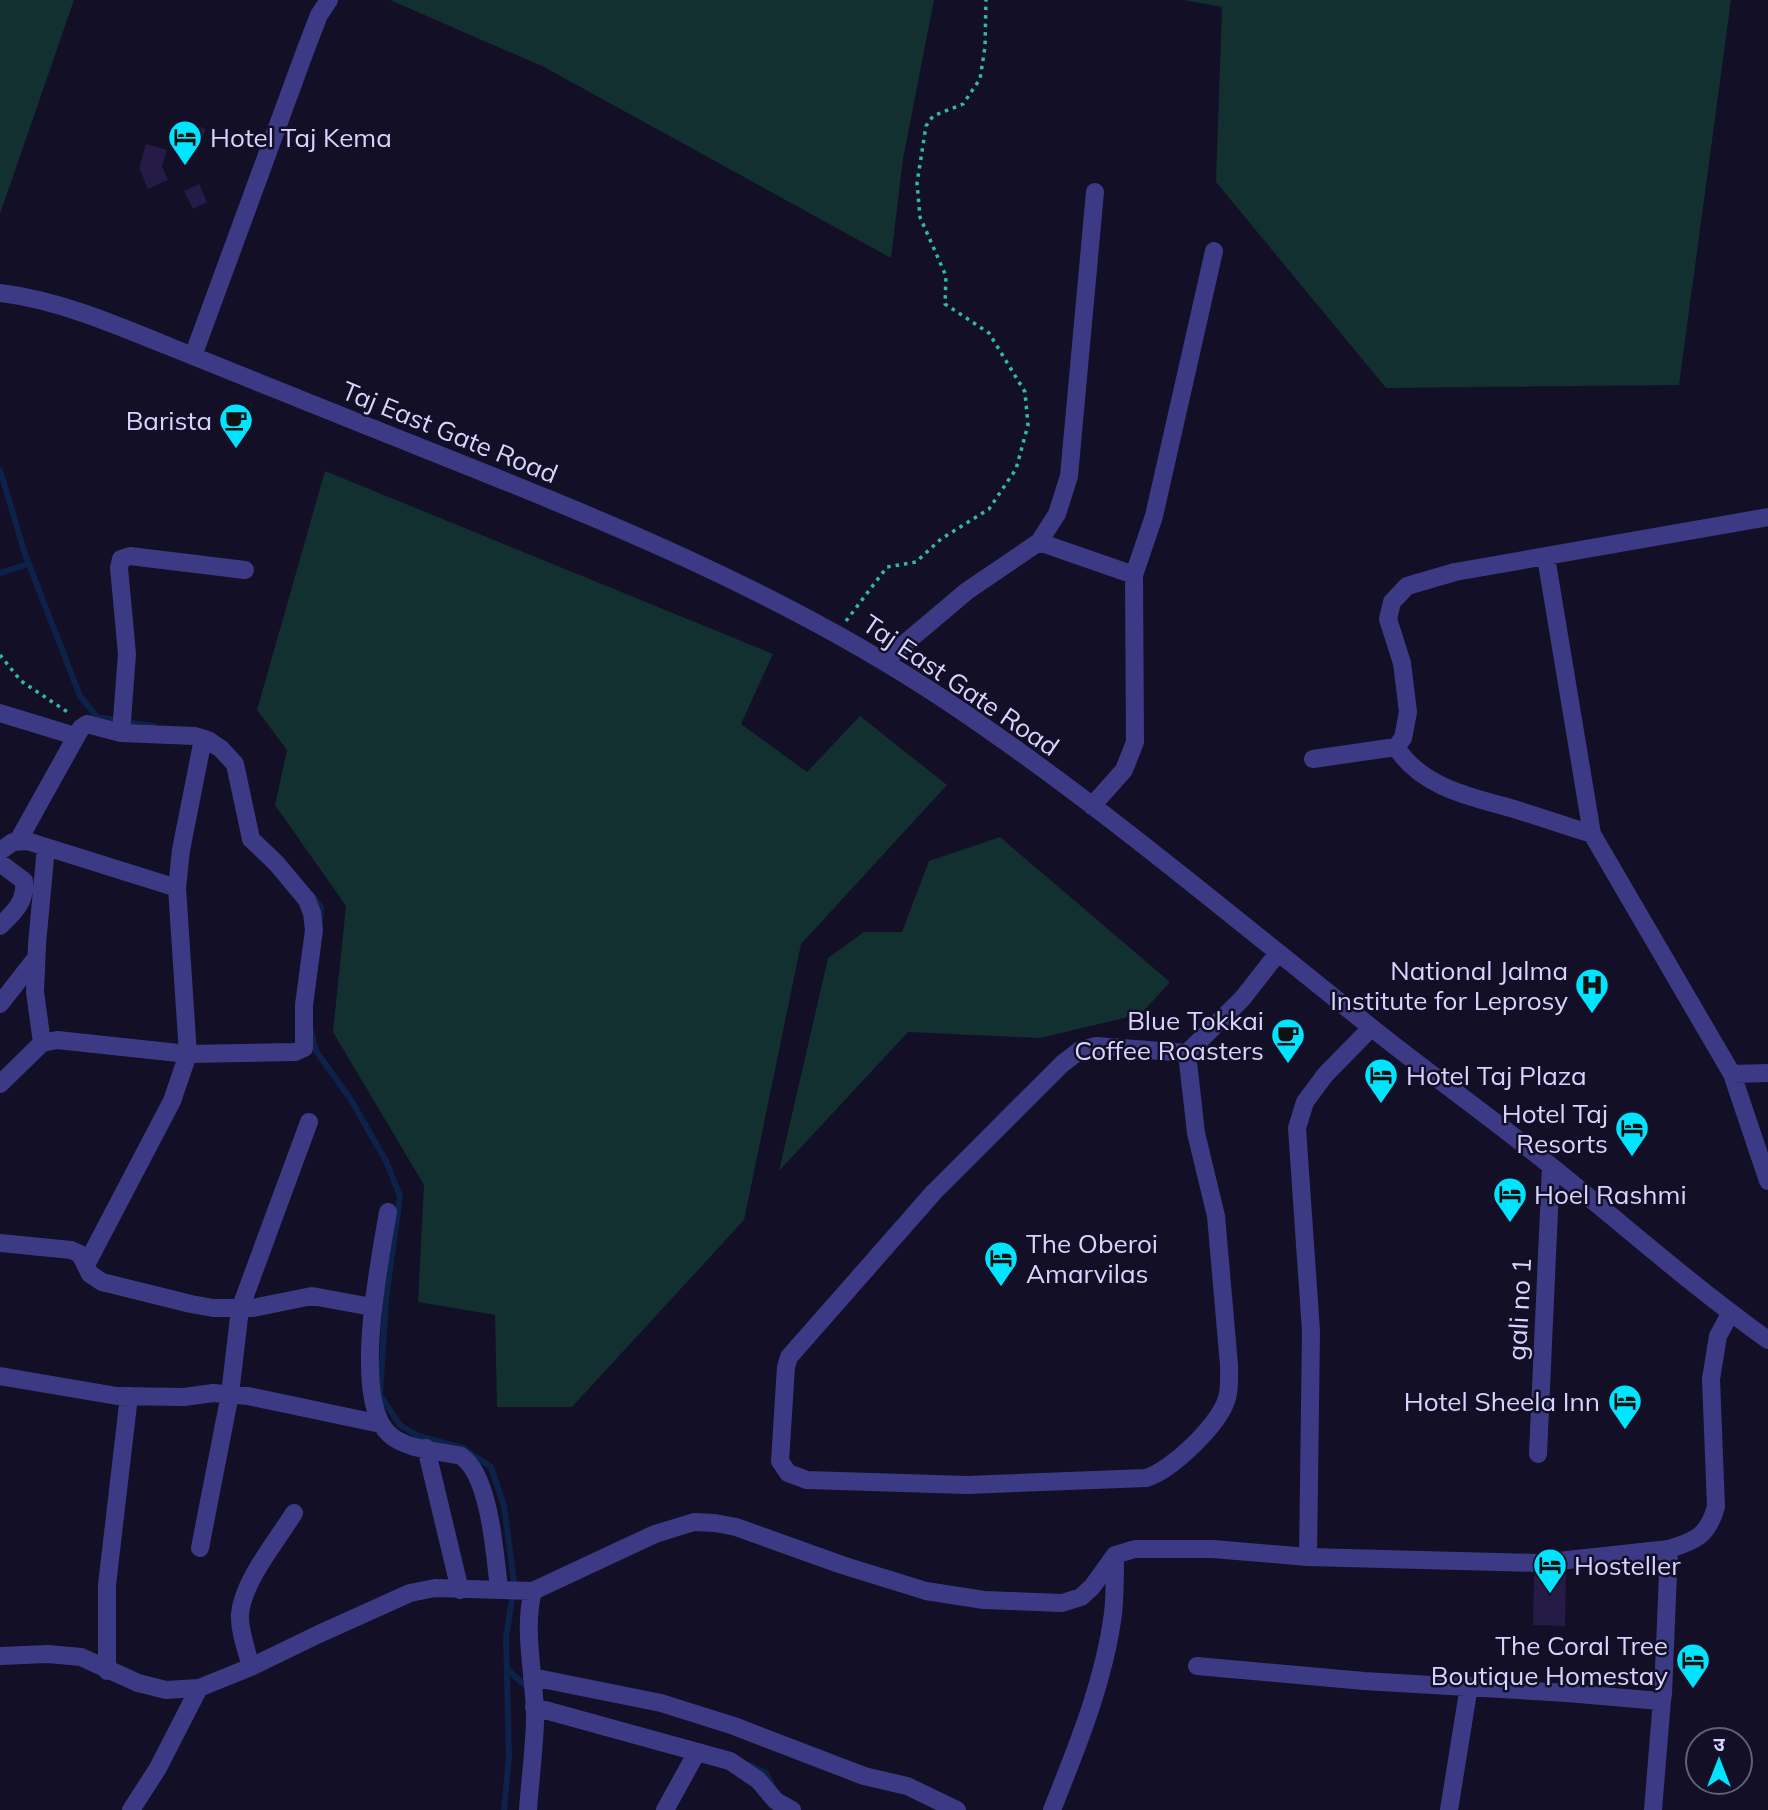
<svg xmlns="http://www.w3.org/2000/svg" width="1768" height="1810" font-family="Mulish,'Noto Sans Devanagari',sans-serif">
<style>
.green{fill:#12302f}
.lines{fill:none;stroke-linecap:round;stroke-linejoin:round}
.stream{stroke:#0c2248;stroke-width:6}
.building{fill:#241b47}
.path{stroke:#2fb8b0;stroke-width:3.5;stroke-dasharray:3.5 5;stroke-linecap:butt}
.minor{stroke:#3d3a85;stroke-width:18}
.labels{text-anchor:middle;dominant-baseline:central;stroke-width:5;stroke-linejoin:round;paint-order:stroke}
.poi-label{font-size:26px;fill:#d9d4ff;stroke:#130f26;text-anchor:end}
.street-label{font-size:26px;fill:#d9d4ff;stroke:#130f26}
</style>
<rect width="100%" height="100%" fill="#130f26"/>
<!-- green -->
<path class="green" d="M0 0H74L0 214Z
M390 0H934L903 159 891 258 544 67Z
M1184 0H1731L1679 385 1386 388 1216 182 1222 7Z
M325 471 773 654 741 724 807 772 860 716 947 785 801 944 744 1220 572 1407H497L495 1315 418 1302 424 1185 333 1032 346 906 275 805 287 750 257 710Z
M1000 837 1170 982 1141 1014 1040 1038 908 1032 779 1171 828 958 864 932H902L929 861Z"/>
<g class="lines">
<!-- stream -->
<path class="stream" d="M0 470 25 554 80 696 97 717 116 720
M0 573 28 564
M131 723 154 726
M312 895 321 907 320 920
M311 1031 316 1051 351 1100 386 1161 400 1196 386 1299 380 1395 400 1425 418 1436 463 1448 491 1467 504 1506 514 1582
M507 1669 529 1689
M749 1765 766 1773 773 1787
M504 1810 509 1756 506 1637 512 1599"/>
</g>
<!-- building -->
<path class="building" d="M192 124 206 129 198 148 184 143Z
M146 144 167 150 162 166 168 180 148 189 139 168Z
M199 184 207 202 193 209 184 191Z
M1566 1572 1565 1626 1533 1625 1534 1574Z"/>
<g class="lines">
<!-- path -->
<path class="path" d="M846 621 887 567 916 562 941 539 989 509 1016 469 1028 425 1025 392 989 333 945 304 946 276 920 217 917 183 926 126 933 116 963 104 980 79 985 47 986 0
M0 655 21 681 69 713"/>
<!-- minor -->
<path class="minor" d="M0 293C58 300 114 324 168 346 233 372 298 398 362 424 562 504 765 580 945 700 1092 798 1229 914 1367 1024 1429 1074 1495 1120 1557 1171 1627 1228 1695 1288 1768 1340
M193 356 307 46 319 15 329 0
M1039 542 1134 575
M1546 557 1592 834 1732 1074 1768 1181
M884 661 967 591 1039 542 1057 514 1069 476 1095 192
M0 713 75 736
M1396 747 1403 738 1408 712 1402 663 1388 619 1392 602 1407 586 1455 572 1768 517
M1313 759 1396 747C1422 788 1472 797 1514 809 1540 817 1566 826 1592 834
M1092 806 1124 770 1135 742 1134 575 1154 516 1214 251
M18 841 81 728 87 724 121 733 127 654 119 568 121 559 130 556 245 570
M0 851 13 842 27 841 177 888
M0 863 24 881C26 902 14 912 0 926
M0 1004 36 958
M42 1043 35 992 37 944 46 847
M1187 1053 1196 1133 1216 1216 1229 1365C1229 1376 1230 1388 1227 1398 1220 1424 1171 1471 1146 1478L967 1485 807 1480 788 1473 780 1461 786 1367 789 1357 934 1192 1062 1064 1079 1051 1096 1046 1187 1053 1242 999 1278 953
M1732 1074 1768 1073
M0 1084 42 1043 57 1040 188 1054 295 1052 304 1048V1005L314 930 312 913 307 900 277 864 251 839 235 764 221 749 208 740 195 736 121 733
M388 1212C380 1260 351 1399 389 1434 406 1450 439 1451 461 1456 490 1475 495 1555 499 1589
M0 1243 71 1250 80 1254 90 1274 102 1282 191 1304 213 1308H253L312 1296 372 1307
M86 1265 172 1101 188 1054 177 888 181 850 203 739
M0 1376 117 1396 184 1397 213 1393 248 1396 381 1424
M426 1448 460 1590
M1538 1454 1551 1167
M200 1548 230 1394 240 1309 309 1122
M1308 1557 1311 1331 1297 1128 1305 1102 1325 1075 1371 1028
M0 1656 48 1654 81 1657 138 1683 166 1690 199 1688 251 1667 319 1634 410 1593 435 1588 533 1591
M1197 1666 1364 1681 1567 1693 1660 1701 1662 1700 1663 1694 1669 1549
M251 1667C247 1651 239 1631 240 1614 243 1581 276 1542 294 1513
M107 1671V1585L129 1396
M532 1677 661 1703 734 1726 864 1776 907 1786 957 1810
M534 1707 730 1761 758 1780 776 1801 792 1810
M131 1810 158 1768 199 1688
M528 1810C530 1781 534 1751 535 1722 536 1679 522 1633 533 1591L655 1534 694 1522 715 1523 736 1527 842 1565 926 1591 984 1600 1062 1603 1081 1597 1092 1587 1115 1555 1135 1549H1213L1308 1557 1540 1563 1669 1549C1696 1541 1708 1535 1716 1507L1711 1379 1718 1336 1730 1314
M665 1810 697 1752
M1052 1810C1077 1747 1104 1682 1113 1614 1115 1595 1115 1574 1115 1555
M1449 1810 1469 1686
M1653 1810 1662 1700"/>
</g>
<!-- icons -->
<defs>
<g id="hotel-pin" transform="scale(1.75)"><path d="M0 17L-7.5 6A9.5 9.5 0 1 1 7.5 6Z" fill="#00e5ff" stroke="#130f26"/><path d="M-6-4.5h1.5V1H6V5H4.5V3h-9V5H-6ZM-4 0a1.8 1.8 0 1 1 3.6 0ZM.5 0V-2.5h3Q6-2.5 6 0Z" fill="#111"/></g>
<g id="cafe-pin" transform="scale(1.75)"><path d="M0 17L-7.5 6A9.5 9.5 0 1 1 7.5 6Z" fill="#00e5ff" stroke="#130f26"/><path d="M-5.5-4.5H6V0H3Q3 3.5 0 3.5H-2.5Q-5.5 3.5-5.5 0ZM3-3.2v2h1.7v-2ZM-6 4.5H4V6H-6Z" fill="#111"/></g>
<g id="hospital-pin" transform="scale(1.75)"><path d="M0 17L-7.5 6A9.5 9.5 0 1 1 7.5 6Z" fill="#00e5ff" stroke="#130f26"/><path d="M-5-5h3v3.5h4V-5h3V5h-3V1.5h-4V5h-3Z" fill="#111"/></g>
</defs>
<g fill-rule="evenodd">
<use href="#hotel-pin" x="185" y="137"/>
<use href="#cafe-pin" x="236" y="420"/>
<use href="#hospital-pin" x="1592" y="985"/>
<use href="#cafe-pin" x="1288" y="1035"/>
<use href="#hotel-pin" x="1381" y="1075"/>
<use href="#hotel-pin" x="1632" y="1128"/>
<use href="#hotel-pin" x="1510" y="1194"/>
<use href="#hotel-pin" x="1001" y="1258"/>
<use href="#hotel-pin" x="1625" y="1401"/>
<use href="#hotel-pin" x="1550" y="1565"/>
<use href="#hotel-pin" x="1693" y="1660"/>
</g>
<g class="labels">
<!-- poi labels -->
<g class="poi-label">
<text x="210" y="137" text-anchor="start">Hotel Taj Kema</text>
<text x="212" y="420">Barista</text>
<text x="1568" y="970">National Jalma<tspan x="1568" dy="30">Institute for Leprosy</tspan></text>
<text x="1264" y="1020">Blue Tokkai<tspan x="1264" dy="30">Coffee Roasters</tspan></text>
<text x="1406" y="1075" text-anchor="start">Hotel Taj Plaza</text>
<text x="1608" y="1113">Hotel Taj<tspan x="1608" dy="30">Resorts</tspan></text>
<text x="1534" y="1194" text-anchor="start">Hoel Rashmi</text>
<text x="1026" y="1243" text-anchor="start">The Oberoi<tspan x="1026" dy="30">Amarvilas</tspan></text>
<text x="1600" y="1401">Hotel Sheela Inn</text>
<text x="1574" y="1565" text-anchor="start">Hosteller</text>
<text x="1668" y="1645">The Coral Tree<tspan x="1668" dy="30">Boutique Homestay</tspan></text>
</g>
<!-- street labels -->
<g class="street-label">
<text transform="translate(450 432) rotate(22)">Taj East Gate Road</text>
<text transform="translate(961 685) rotate(34)">Taj East Gate Road</text>
<text transform="translate(1519 1309) rotate(-87)">gali no 1</text>
</g>
</g>
<!-- north arrow -->
<g transform="translate(1719 1761)"><circle r="33" fill="#130f26" stroke="#625e7d" stroke-width="2"/>
<path d="M0-5L12 26L0 18L-12 26Z" fill="#00e5ff"/>
<text y="-10" font-size="19" font-weight="bold" text-anchor="middle" fill="#d9d4ff">उ</text>
</g>
</svg>
